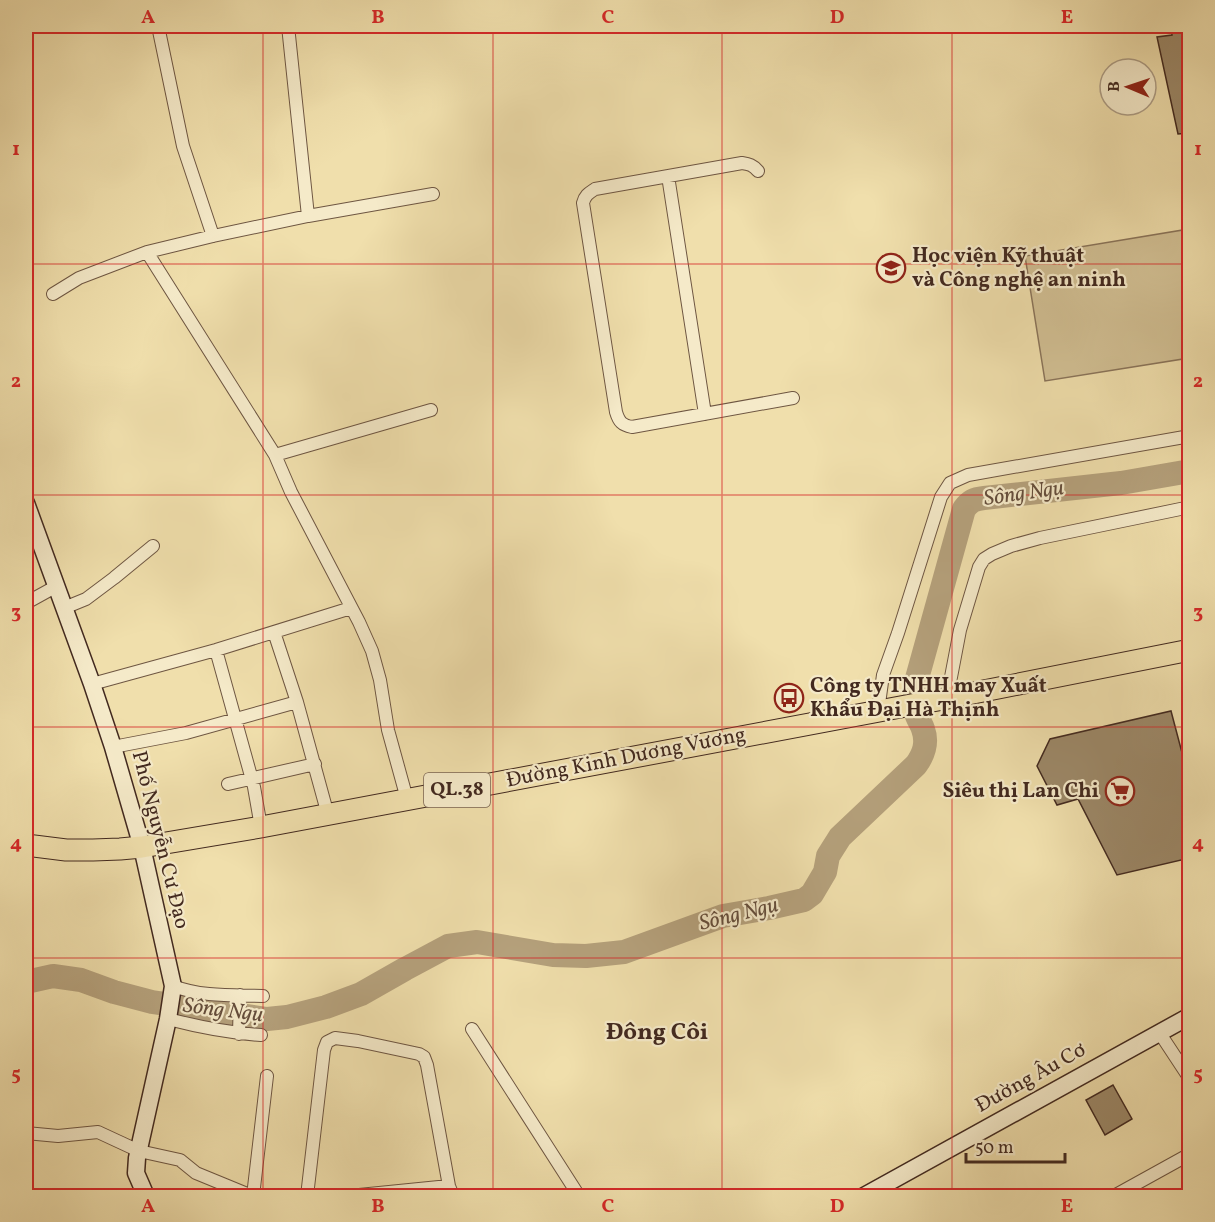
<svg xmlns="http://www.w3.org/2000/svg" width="1215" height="1222" font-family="Vollkorn,serif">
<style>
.green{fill:#d2c094;stroke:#8a745a;stroke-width:1.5}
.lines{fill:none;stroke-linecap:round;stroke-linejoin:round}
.river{stroke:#b5a17c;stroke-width:24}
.building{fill:#9c8868;stroke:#42291f;stroke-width:1.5}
.street-casing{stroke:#6e5642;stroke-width:14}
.secondary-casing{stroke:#42291f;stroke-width:19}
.highway-casing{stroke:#42291f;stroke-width:23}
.street{stroke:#f5eac9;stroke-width:12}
.secondary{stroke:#f5eac9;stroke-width:16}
.highway{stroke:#f0dfac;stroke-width:21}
.grid{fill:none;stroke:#d62828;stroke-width:1.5;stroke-opacity:0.55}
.labels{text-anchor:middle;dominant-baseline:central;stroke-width:4.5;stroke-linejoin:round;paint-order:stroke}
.shield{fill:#f5eac9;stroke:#786352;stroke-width:1.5}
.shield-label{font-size:20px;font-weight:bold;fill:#42291f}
.poi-label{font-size:21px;font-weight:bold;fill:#42291f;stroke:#f5eac9;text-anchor:start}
.street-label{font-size:21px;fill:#42291f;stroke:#f5eac9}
.water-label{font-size:22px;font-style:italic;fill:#644d3b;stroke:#f5eac9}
.quarter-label{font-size:24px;font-weight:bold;fill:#42291f;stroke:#f5eac9}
.neatline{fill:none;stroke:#d62828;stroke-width:2}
.grid-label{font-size:20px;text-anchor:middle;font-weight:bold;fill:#d62828}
</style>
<rect width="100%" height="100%" fill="#f0dfac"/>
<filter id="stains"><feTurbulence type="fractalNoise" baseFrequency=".00333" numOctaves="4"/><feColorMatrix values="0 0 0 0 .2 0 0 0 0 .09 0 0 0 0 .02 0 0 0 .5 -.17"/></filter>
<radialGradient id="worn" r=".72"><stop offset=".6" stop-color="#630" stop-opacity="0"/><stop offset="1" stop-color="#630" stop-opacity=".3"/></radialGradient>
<!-- green -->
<path class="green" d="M1189 229V358L1045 381 1025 256Z"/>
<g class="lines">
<!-- river -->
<path class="river" d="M26 982 53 976 81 980 114 992 152 1002 267 1019 287 1017 326 1007 361 994 405 969 448 946 477 942 553 955 586 956 624 952 723 916 769 908 804 900 812 894 825 872 828 856 840 837 916 765C924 754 928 743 923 729 922 725 919 721 917 716 914 704 915 694 916 682L964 509C970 501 974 499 984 498L1121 483 1190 471"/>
</g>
<!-- building -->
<path class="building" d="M1171 26H1190V133L1178 134 1157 37 1172 35Z
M1171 711 1190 783V858L1117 875 1078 799 1057 805 1037 766 1050 739Z
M1113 1085 1132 1119 1105 1135 1086 1100Z"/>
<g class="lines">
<!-- street casing -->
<g class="street-casing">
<path id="street" d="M79 26H80
M158 26 183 146 213 236
M288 26 308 216
M758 171C753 165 749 164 742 163L595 189C589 193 585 195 583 203L616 412C619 422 622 425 632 427L793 398
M668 176 705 414
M26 178 27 176
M147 252 275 455 291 492 359 622 372 651 380 680 388 730 407 799
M53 294 79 278 147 252 213 236 308 216 433 194
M275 455 431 410
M26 603 55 587
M64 608 86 599 114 578 153 546
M274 632 297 702
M216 650 254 787 261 827
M92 684 216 650 351 608
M947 698 960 630 979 567 984 559 992 554 1011 546 1040 538 1190 507
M878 711 883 675 898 633 941 497 950 483 968 475 1190 436
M113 747 186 733 297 702 328 815
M228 784 315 764
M173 986C202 997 233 995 263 996
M168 1019C199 1027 229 1033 261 1035
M472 1029 579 1196
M1159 1032 1190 1079
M239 1034 240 995
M26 1133 58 1136 98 1132 139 1151 180 1160 196 1173 252 1196
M253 1196 267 1076
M307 1196 324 1050 327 1042 335 1038 358 1041 419 1054 424 1057 427 1065 449 1186 453 1196
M349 1196 449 1186
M1114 1196 1190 1154"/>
</g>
<!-- secondary casing -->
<g class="secondary-casing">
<path id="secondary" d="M26 503 92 684 113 747 142 847 173 986 168 1019 137 1158 136 1173 146 1196
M864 1196 1190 1016"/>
</g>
<!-- highway casing -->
<g class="highway-casing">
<path id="highway" d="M26 845 66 850H93L120 849 142 847 261 827 943 699 1190 650"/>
</g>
<!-- street -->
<use href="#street" class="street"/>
<!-- secondary -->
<use href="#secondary" class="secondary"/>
<!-- highway -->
<use href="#highway" class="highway"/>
</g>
<!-- grid -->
<path class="grid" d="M263 26V1196M493 26V1196M722 26V1196M952 26V1196M26 264H1190M26 495H1190M26 727H1190M26 958H1190"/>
<!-- icons -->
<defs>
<g id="university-ring" transform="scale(1.5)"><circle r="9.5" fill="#f5eac9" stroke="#8f2418" stroke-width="1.5"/><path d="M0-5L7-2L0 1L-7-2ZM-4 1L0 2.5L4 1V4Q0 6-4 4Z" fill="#8f2418"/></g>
<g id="bus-ring" transform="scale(1.5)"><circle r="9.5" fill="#f5eac9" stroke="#8f2418" stroke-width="1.5"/><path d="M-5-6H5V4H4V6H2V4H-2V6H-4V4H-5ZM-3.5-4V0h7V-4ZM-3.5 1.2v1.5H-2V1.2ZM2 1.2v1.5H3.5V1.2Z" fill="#8f2418"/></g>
<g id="supermarket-ring" transform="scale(1.5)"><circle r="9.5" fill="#f5eac9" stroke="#8f2418" stroke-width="1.5"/><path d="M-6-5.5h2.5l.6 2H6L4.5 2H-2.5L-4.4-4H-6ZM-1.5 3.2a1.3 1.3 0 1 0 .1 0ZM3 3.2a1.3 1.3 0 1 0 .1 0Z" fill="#8f2418"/></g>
</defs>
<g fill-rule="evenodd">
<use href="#university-ring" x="891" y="268"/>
<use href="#bus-ring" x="789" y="698"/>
<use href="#supermarket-ring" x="1120" y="791"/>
</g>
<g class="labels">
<!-- shield labels -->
<rect class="shield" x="424" y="773" width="66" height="34" rx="4.5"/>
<g class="shield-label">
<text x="457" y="790">QL.38</text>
</g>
<!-- poi labels -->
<g class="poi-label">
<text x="912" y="256">Học viện Kỹ thuật<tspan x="912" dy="24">và Công nghệ an ninh</tspan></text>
<text x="810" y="686">Công ty TNHH may Xuất<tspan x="810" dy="24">Khẩu Đại Hà Thịnh</tspan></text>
<text x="1099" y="791" text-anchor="end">Siêu thị Lan Chi</text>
</g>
<!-- street labels -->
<g class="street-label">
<text transform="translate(626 758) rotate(-11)">Đường Kinh Dương Vương</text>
<text transform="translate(160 840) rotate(76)">Phố Nguyễn Cư Đạo</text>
<text transform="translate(1031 1078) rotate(-29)">Đường Âu Cơ</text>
</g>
<!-- water labels -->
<g class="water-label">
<text transform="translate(1024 494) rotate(-8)">Sông Ngụ</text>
<text transform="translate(739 915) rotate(-14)">Sông Ngụ</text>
<text transform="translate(223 1011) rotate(7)">Sông Ngụ</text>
</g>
<!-- quarter labels -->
<g class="quarter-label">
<text x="657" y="1033">Đông Côi</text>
</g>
</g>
<!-- margin -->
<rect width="1215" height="1222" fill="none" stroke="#f0dfac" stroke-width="66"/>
<!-- north arrow -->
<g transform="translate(1128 87) rotate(272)"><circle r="28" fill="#f5eac9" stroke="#ad9d85" stroke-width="1.5"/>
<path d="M0-4.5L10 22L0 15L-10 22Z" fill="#8f2418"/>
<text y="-9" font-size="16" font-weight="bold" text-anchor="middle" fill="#42291f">B</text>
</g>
<!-- scale -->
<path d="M966 1153v9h99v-9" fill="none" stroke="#42291f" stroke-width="3"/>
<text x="975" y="1153" font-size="18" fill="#42291f" stroke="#f5eac9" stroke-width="4.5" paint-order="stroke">50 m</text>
<rect x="33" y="33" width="1149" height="1156" class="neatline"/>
<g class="grid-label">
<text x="148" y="23">A</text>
<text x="378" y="23">B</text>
<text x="608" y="23">C</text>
<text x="837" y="23">D</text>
<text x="1067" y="23">E</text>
<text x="16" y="155">1</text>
<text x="1198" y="155">1</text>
<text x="16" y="387">2</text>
<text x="1198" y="387">2</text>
<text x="16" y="618">3</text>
<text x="1198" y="618">3</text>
<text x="16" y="849">4</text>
<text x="1198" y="849">4</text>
<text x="16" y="1080">5</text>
<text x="1198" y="1080">5</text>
<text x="148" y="1212">A</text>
<text x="378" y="1212">B</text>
<text x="608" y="1212">C</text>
<text x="837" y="1212">D</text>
<text x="1067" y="1212">E</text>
</g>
<rect width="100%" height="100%" filter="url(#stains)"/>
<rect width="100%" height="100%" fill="url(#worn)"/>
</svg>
